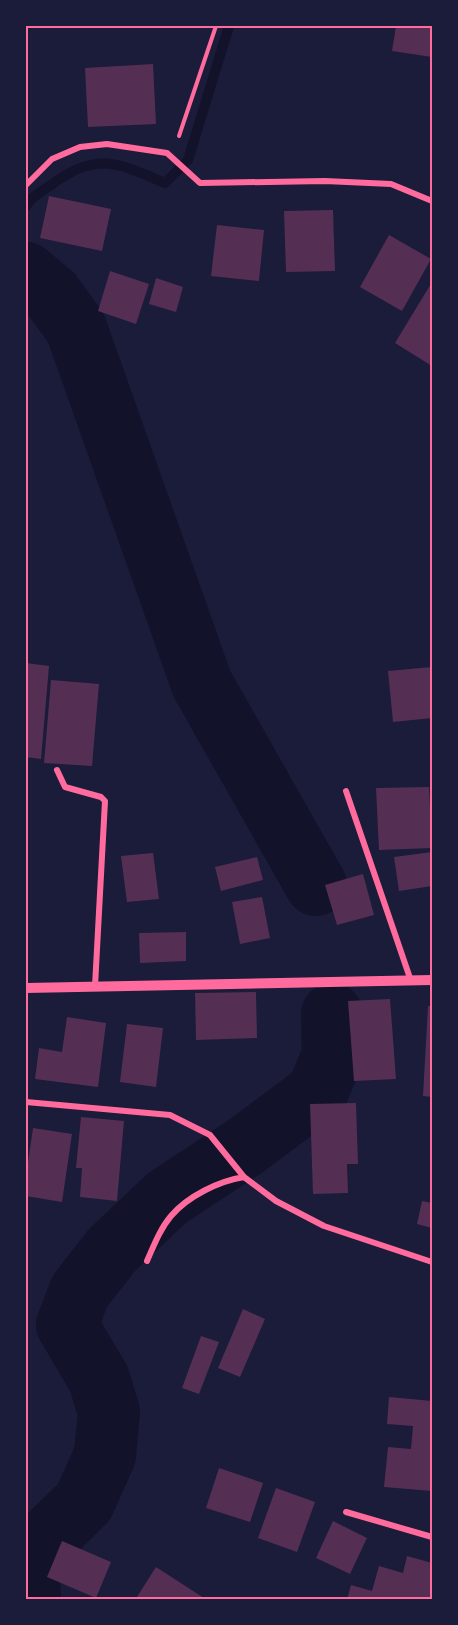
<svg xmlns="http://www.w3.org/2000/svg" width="458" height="1625" font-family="Spectral,serif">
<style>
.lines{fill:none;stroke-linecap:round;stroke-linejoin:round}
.stream{stroke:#12122b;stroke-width:10}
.river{stroke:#12122b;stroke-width:62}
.building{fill:#542f53}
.path{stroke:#ff6b9d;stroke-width:4}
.minor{stroke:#ff6b9d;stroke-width:6}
.tertiary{stroke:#ff6b9d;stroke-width:10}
.neatline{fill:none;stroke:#ff6b9d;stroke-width:2}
</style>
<rect width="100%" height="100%" fill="#1b1b3a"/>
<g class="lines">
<!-- stream -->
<path class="stream" d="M26 206C31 197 42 191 51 185 96 151 118 163 165 183L188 160 229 26"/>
<!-- river -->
<path class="river" d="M26 273 52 295 76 328 202 684 316 885
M30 1600 29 1582 35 1550 84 1502 105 1455 109 1412 99 1379 67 1325 80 1291 112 1250 167 1198 243 1148 317 1093 333 1055 332 1014"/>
</g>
<!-- building -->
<path class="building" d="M396 26H432V57L392 51Z
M153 64 156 124 88 127 85 68Z
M49 196 111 209 102 251 40 238Z
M333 210 335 271 286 272 284 211Z
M217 225 264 230 259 281 211 276Z
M389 235 431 259 402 311 360 287Z
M110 271 149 284 136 324 98 311Z
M156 278 183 287 176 312 149 304Z
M432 282V366L395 343Z
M26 663 49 666 41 759 26 757Z
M432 667V718L393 722 388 671Z
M51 680 99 684 92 766 44 763Z
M429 787 432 848 379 850 376 788Z
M432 852V886L399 891 394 857Z
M153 853 159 899 127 902 121 856Z
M257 857 263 880 221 891 215 867Z
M363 874 374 915 337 925 325 885Z
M262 897 270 938 240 944 232 902Z
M186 932V961L140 963 139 933Z
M256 992 257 1038 196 1040 195 993Z
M390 999 396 1079 354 1081 348 1001Z
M428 1006H432V1097L423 1096Z
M67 1017 106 1023 98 1087 35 1079 39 1048 62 1052Z
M127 1024 163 1028 156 1087 120 1082Z
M356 1103 358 1164H347L348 1193 313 1194 310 1104Z
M81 1117 124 1121 117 1201 80 1197 82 1168H76Z
M33 1128 72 1134 62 1202 26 1196V1176Z
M422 1201 432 1203V1228L417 1224Z
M243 1309 265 1319 240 1377 218 1368Z
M201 1336 219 1342 199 1394 182 1388Z
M389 1397 432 1401V1491L384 1487 388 1447 411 1449 413 1426 387 1424Z
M219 1468 263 1483 250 1522 206 1508Z
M276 1488 315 1502 297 1552 258 1538Z
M333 1521 367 1538 350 1574 316 1558Z
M62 1541 111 1562 96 1598 47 1577Z
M407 1556 432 1563V1600H347L351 1585 372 1591 379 1566 403 1573Z
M156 1567 207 1600H135Z"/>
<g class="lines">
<!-- path -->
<path class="path" d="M179 136 216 26"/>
<!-- minor -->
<path class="minor" d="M26 185 52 159 80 147 107 144 167 153 200 183 325 181 391 184 432 201
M57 770 65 787 101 797 105 801 95 986
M346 791 411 981
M26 1102 170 1115 210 1135 244 1177 276 1201 324 1226 432 1262
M147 1261C154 1245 160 1229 171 1216 188 1196 219 1181 244 1177
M346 1512 432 1537"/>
<!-- tertiary -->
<path class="tertiary" d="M26 988 432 980"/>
</g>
<!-- border -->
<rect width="458" height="1625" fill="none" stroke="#1b1b3a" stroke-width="54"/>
<rect x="27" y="27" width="404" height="1571" class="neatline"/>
</svg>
